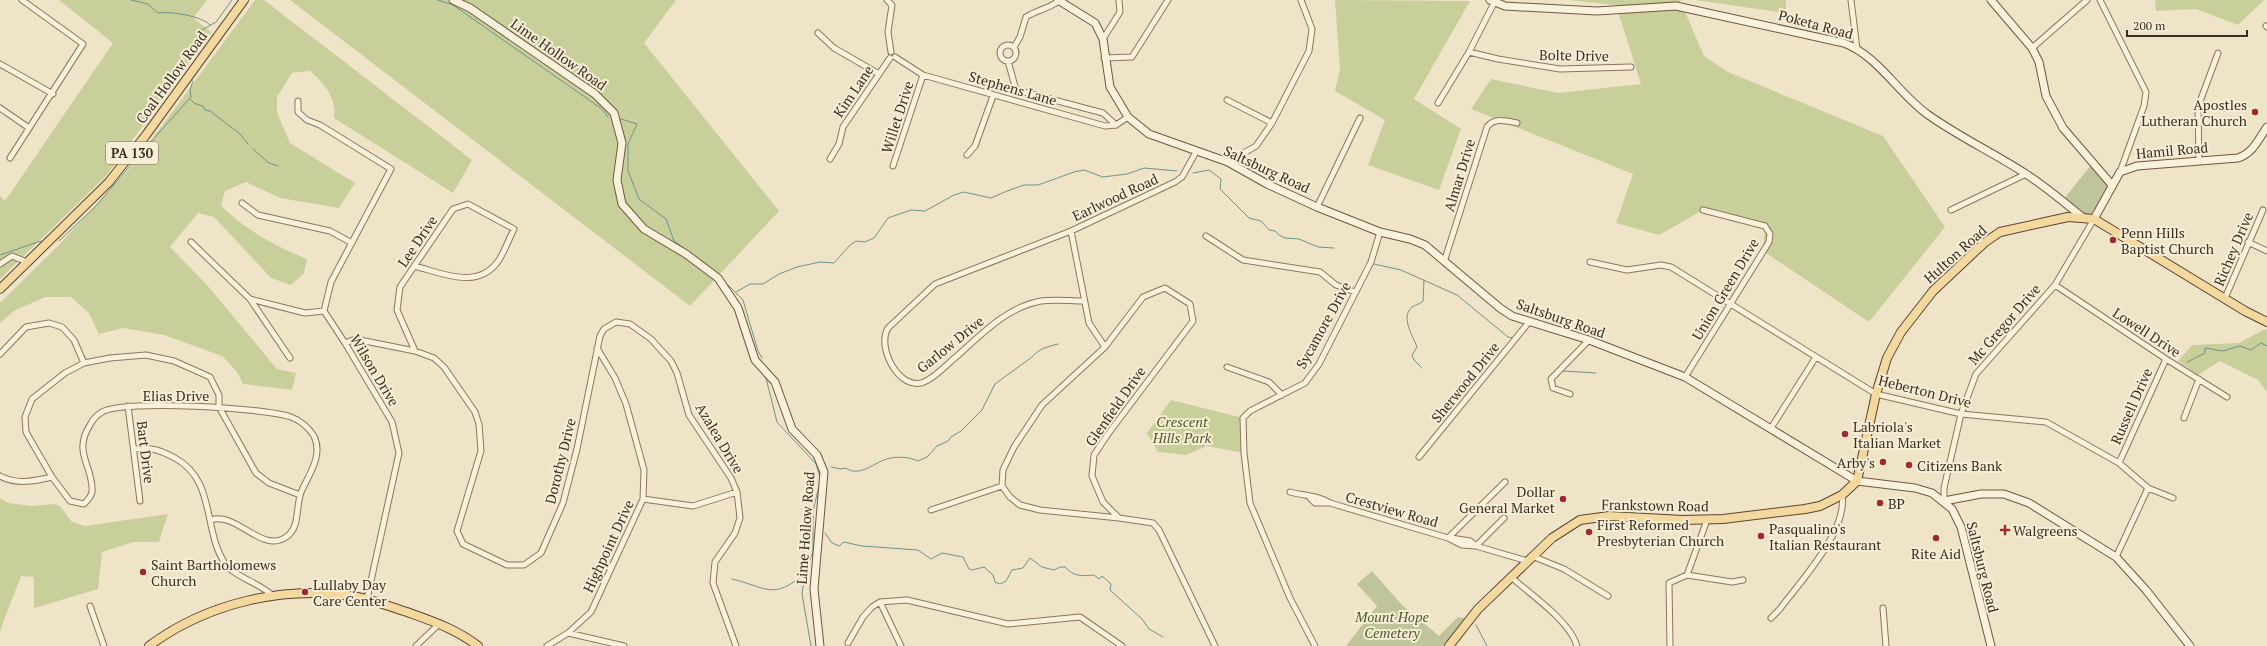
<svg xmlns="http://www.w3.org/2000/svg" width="2267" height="646" font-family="'PT Serif',serif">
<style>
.green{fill:#c9cf9b}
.cemetery{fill:#bfc49a}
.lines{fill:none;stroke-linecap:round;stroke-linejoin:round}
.stream{stroke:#6f938a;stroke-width:1}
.street-casing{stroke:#8d765c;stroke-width:7}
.secondary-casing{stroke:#6f573f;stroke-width:9}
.primary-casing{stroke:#5b4430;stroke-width:10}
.street{stroke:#faf1dc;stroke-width:5}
.secondary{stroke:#faf1dc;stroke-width:7}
.primary{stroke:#f3d9a0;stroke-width:8}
.poi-dot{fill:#9e2a2b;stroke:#f7eed8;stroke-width:1.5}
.labels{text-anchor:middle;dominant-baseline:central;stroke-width:4;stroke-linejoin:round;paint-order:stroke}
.shield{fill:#f7eed8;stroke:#756857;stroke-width:1}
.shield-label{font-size:13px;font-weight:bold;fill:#3d2e20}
.street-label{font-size:14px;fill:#3d2e20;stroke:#f7eed8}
.poi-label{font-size:14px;fill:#3d2e20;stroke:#f7eed8;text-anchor:start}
.park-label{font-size:14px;font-style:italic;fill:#4d5a26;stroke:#f7eed8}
</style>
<rect width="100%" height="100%" fill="#f0e4c8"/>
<!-- green -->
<path class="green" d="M59 0H207L193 18 211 32 107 175 0 279V196L5 201 113 43Z
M255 0H264L472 160 453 193 334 118C337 98 324 83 310 71L292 73 277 97V113L290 143 355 183 339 208 280 198 246 182 225 191 221 206C246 230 275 246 307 259L304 273 291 285 271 278 214 217 198 213 170 247 207 285 277 369 296 373 292 390 243 384 237 372 222 356 164 335 123 328 99 334 89 313 71 297H45L14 311 0 323V303L58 246 133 165Z
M290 0H676L644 43 779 211 690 306Z
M1335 0 1470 1 1414 99 1461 129 1439 190 1368 165 1385 120 1335 91 1340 69Z
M1569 0H1680L1704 56 1728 72 1883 136 1945 227 1869 322 1763 251 1765 226 1703 210 1659 235 1616 223 1633 174 1471 109 1491 79 1558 93 1641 84 1616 5Z
M1695 0H1786V13Z
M2155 0H2264L2238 25 2196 9 2156 11Z
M2265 329 2267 330V392L2258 380 2220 361 2198 375 2178 361 2192 345 2239 343Z
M1171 400 1243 418 1244 453 1207 446 1186 455 1158 452 1147 433Z
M0 498 8 503 32 506 53 504 60 506 72 522 85 526 168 514 159 542H133L102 552 98 589 34 608V577L21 576 0 631Z"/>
<!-- cemetery -->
<path class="cemetery" d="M2092 164 2112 185 2094 219 2088 218 2063 200Z
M1372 571 1402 605 1439 636 1458 617 1469 619 1449 646H1346L1377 606 1357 584Z"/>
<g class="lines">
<!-- stream -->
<path class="stream" d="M131 0 148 4 158 13C169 11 203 16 210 25
M438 0 453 5 602 109 608 117
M198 54V32L216 22 232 0
M190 99 194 103 204 107 205 110 210 111 239 133 248 144
M621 119 637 124 628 144V171L639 199 666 219 674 241 711 268
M147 146 191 97 190 90 193 81
M253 149 269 163 278 166
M1193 173 1209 170 1221 179 1220 189 1249 218 1261 221 1269 230 1275 231 1279 235 1285 238 1299 239 1318 247 1334 248
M59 241 95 207 142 152
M0 255 41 241
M1374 264 1401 270 1457 295 1508 337 1513 338
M726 283 743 300 758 351 762 358
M736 292 750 284H763L779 274 797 267 820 262 834 263 850 245 856 241 865 242 874 238 888 218 911 210 925 211 954 195 964 192 991 198 1007 191 1024 185H1038L1074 172 1084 170 1103 177 1127 174 1144 168 1177 171
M2187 362 2205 353V348L2223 351 2240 346 2251 350 2261 343 2267 346
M1422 368 1414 360 1412 355 1417 347C1413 336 1400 317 1412 307 1415 305 1420 304 1423 301L1424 280
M1563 371 1596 373
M766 378 777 422 816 464 820 477
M831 467 841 469 846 468C859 478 875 462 887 459 895 456 911 457 918 461L927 457 937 446 948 441 951 437 961 431 982 410 995 384 1032 357C1040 348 1047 347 1058 344
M825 533 832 543 839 546 844 542 862 546 918 550 931 559 942 553 963 557 969 569 972 570 984 567 993 575 995 582 1000 584 1006 581 1012 570 1023 568 1030 558 1042 567 1054 570 1060 567H1065C1074 577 1082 576 1094 575L1099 579 1102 576 1111 584 1110 590 1142 619 1149 629 1163 637
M732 579C766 587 773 601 804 574
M1476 625 1487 646
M811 646 802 594 805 573 813 552V511L820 482"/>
<!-- street casing -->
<g class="street-casing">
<path id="street" d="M887 0 892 5 888 32 891 52
M1851 0 1857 49
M2100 0 2146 92 2144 106 2120 172
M2266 26 2267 27
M818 33 834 48 879 74
M1103 39 1120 12 1119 0
M1000 53a8 8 0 1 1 16 0a8 8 0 1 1-16 0Z
M1014 47 1020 37 1026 17C1037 10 1048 9 1059 1
M2032 48 2087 0
M1469 52 1498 59 1560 69 1631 67
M895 57 923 75 1105 126 1116 125 1128 117
M1104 58 1132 57 1168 0
M1008 61 1016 90 1103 113 1116 125
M0 64 53 94
M1227 100 1272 123
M298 101V112L307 120 320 125 391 169 331 282 324 311 345 343 392 422 399 453 367 599
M1438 103 1469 52 1494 3V0
M0 108 29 128
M967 155 975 146 993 96
M10 158 83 44 22 0
M830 159 839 144 843 127 890 58
M2199 161 2198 107 2218 53
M1228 162 1256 146 1272 123 1309 51 1312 29 1301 0
M893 166 923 75
M242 203 258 215 330 231 352 243
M1317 207 1360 118
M1951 210 2026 174
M1071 231 1089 323 1105 347
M1206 236 1243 260 1320 272 1336 285 1355 292
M191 242 250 299 305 313 324 311
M2248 242 2267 251
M1444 262 1487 127C1494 117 1507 121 1517 123
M1590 262 1627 270 1661 265 1671 267 1876 394 1961 414 2046 422 2119 463 2148 488 2173 498
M0 264 12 256 27 262
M414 266C443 273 478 291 499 260 505 250 509 239 514 229L468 204 453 209 400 287 397 310 415 351
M2055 285 2166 359 2227 397
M2225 298 2263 210
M250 299 290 358
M1083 301C1070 301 1054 299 1041 301 1007 307 982 334 957 356 947 364 936 377 924 382 900 392 876 348 888 328L935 284 1071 231 1175 182 1182 177 1196 152
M345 343 355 339 415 351 434 358 444 367 475 412 479 424 481 451 457 531 463 544 507 565H524L541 553 563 503 577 449 600 336 604 329 616 322 630 324 651 339 671 361 677 373 689 415 731 478 737 492 740 518 735 533 715 562 713 583 736 646
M0 354 26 327 49 323 62 327 74 340 84 363
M1227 367 1269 382 1282 395
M1685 377 1769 242 1770 234 1765 226 1703 210
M1570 394 1553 388 1551 379 1589 340
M128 406 140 501
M219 407 256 473 269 483 300 495
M2184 418 2199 379
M1771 428 1816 357
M134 449C151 447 160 450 175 458 217 481 202 531 226 565 234 576 259 583 272 595
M1419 457 1529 322
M2119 463 2166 359
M0 476C16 485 35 481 52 477
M1290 492C1304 496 1318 495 1330 503L1448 538 1462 545 1476 546
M1310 498 1315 503H1330
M643 499 693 506 737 492
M1944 501V488L1961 414 1976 374 2055 285 2094 219
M931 510 1002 486
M1119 518 1040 510 1020 505 1010 497 1002 486 1003 470 1014 447 1042 405 1105 347 1143 297 1165 288 1190 304 1193 321 1108 434 1094 455 1092 476 1103 502 1119 518 1153 523 1159 530 1215 646
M211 520C236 511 262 554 286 537 301 528 295 504 302 490 310 473 323 455 314 436 309 428 300 420 291 417 265 408 124 399 102 412 97 415 93 419 90 425 72 453 94 467 92 492 91 497 87 501 84 504L70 501 52 477 34 446 26 432 25 417 32 399 65 373 84 363 110 358 146 355 174 361 210 377 219 395V407
M1448 538 1505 482
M1451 538 1470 541 1476 546 1527 561
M1476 546 1504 518
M1532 556 1564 569 1608 596
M2116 557 2148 488
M1687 575 1732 582 1743 580
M1511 577C1530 594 1570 621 1577 646
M880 602 901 646
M90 606 104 646
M1883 608 1886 646
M1771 618 1779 610C1800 582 1848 531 1842 495
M568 633 624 646
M848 643 863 617 872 607 880 602 907 600 1008 624 1080 617 1122 646
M416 646 440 623
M547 646 568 633 591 612 643 499 644 470 626 404 615 378 597 348
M1315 646 1290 598 1250 503 1244 453 1243 418 1250 411 1305 383 1319 364 1371 262 1380 232
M1670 646 1669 583 1687 575 1707 520"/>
</g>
<!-- secondary casing -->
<g class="secondary-casing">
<path id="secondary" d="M453 0 470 8 595 94 614 113 622 143 617 180 622 204 644 229 686 254 718 278 738 308 755 360 775 382 792 429 817 455 824 472 814 589 820 646
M1058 0 1095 23 1103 39 1110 87 1128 117 1149 134 1228 162 1267 184 1317 207 1380 232 1410 239 1425 245 1500 308 1512 316 1589 340 1685 377 1857 481 1915 488 1932 493 1952 509 1961 527 1991 646
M1490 0 1505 6 1597 11 1676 6 1844 43C1878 56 1898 93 1927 114 1959 137 1994 153 2026 174 2046 187 2064 202 2082 217
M1991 0 2032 48 2039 62 2046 96 2063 128 2112 185
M2094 219 2120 172 2137 166 2238 158C2253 153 2258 140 2267 127
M1944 501 1981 494H2004L2029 503 2116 557 2146 590 2190 646"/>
</g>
<!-- primary casing -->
<g class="primary-casing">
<path id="primary" d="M0 289 109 182 146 135 244 0
M149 646C207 603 286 584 357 597 374 600 390 607 407 612 432 621 456 629 478 646
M1449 646 1478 609 1552 538 1580 520 1609 516 1683 520 1723 519 1805 509 1820 506 1842 495 1857 481 1876 394 1887 358 1901 332 1933 291 1984 243 2000 232 2068 217 2094 219 2245 311 2267 322"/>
</g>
<!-- street -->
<use href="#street" class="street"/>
<!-- secondary -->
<use href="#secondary" class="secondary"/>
<!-- primary -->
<use href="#primary" class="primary"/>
</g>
<!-- markers -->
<g class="poi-dot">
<circle cx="2255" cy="112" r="4"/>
<circle cx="2113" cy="240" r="4"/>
<circle cx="1845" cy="434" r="4"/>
<circle cx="1883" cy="462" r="4"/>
<circle cx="1909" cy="465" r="4"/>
<circle cx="1563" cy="499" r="4"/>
<circle cx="1880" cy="503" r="4"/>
<path d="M2003 524h4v4h4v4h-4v4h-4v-4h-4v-4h4z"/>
<circle cx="1589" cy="532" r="4"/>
<circle cx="1761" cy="536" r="4"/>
<circle cx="1936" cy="538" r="4"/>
<circle cx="143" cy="572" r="4"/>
<circle cx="305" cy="592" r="4"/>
</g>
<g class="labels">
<!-- shield labels -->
<rect class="shield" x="106" y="142" width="52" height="22" rx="3"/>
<g class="shield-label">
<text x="132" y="153">PA 130</text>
</g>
<!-- street labels -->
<g class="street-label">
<text transform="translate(1816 24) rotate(15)">Poketa Road</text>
<text transform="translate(559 54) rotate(35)">Lime Hollow Road</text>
<text transform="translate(1574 55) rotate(1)">Bolte Drive</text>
<text transform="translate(171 77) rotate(-54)">Coal Hollow Road</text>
<text transform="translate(1013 88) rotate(16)">Stephens Lane</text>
<text transform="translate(853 91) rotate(-56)">Kim Lane</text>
<text transform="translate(897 117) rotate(-72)">Willet Drive</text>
<text transform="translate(2172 150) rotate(-5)">Hamil Road</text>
<text transform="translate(1267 169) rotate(25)">Saltsburg Road</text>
<text transform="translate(1459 175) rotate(-73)">Almar Drive</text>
<text transform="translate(1115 197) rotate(-25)">Earlwood Road</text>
<text transform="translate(417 241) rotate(-56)">Lee Drive</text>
<text transform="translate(2233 249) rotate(-67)">Richey Drive</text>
<text transform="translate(1955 254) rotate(-42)">Hulton Road</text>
<text transform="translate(1725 289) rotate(-59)">Union Green Drive</text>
<text transform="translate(1561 318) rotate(19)">Saltsburg Road</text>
<text transform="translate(2004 324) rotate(-49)">Mc Gregor Drive</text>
<text transform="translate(1323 325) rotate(-61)">Sycamore Drive</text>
<text transform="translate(2147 332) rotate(33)">Lowell Drive</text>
<text transform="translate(950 344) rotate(-39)">Garlow Drive</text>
<text transform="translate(375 370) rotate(59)">Wilson Drive</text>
<text transform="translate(1465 382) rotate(-51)">Sherwood Drive</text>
<text transform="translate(1925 391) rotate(14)">Heberton Drive</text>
<text x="176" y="395">Elias Drive</text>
<text transform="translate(1115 406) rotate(-55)">Glenfield Drive</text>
<text transform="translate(2131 406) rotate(-66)">Russell Drive</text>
<text transform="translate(720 438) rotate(59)">Azalea Drive</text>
<text transform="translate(146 452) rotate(83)">Bart Drive</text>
<text transform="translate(560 461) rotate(-76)">Dorothy Drive</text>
<text transform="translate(1655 505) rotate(1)">Frankstown Road</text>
<text transform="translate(1392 509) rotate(16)">Crestview Road</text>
<text transform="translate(805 528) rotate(-86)">Lime Hollow Road</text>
<text transform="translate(608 546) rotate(-65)">Highpoint Drive</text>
<text transform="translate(1983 567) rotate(76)">Saltsburg Road</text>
</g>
<!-- poi labels -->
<g class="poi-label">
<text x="2247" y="104" text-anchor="end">Apostles<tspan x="2247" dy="16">Lutheran Church</tspan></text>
<text x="2121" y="232">Penn Hills<tspan x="2121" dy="16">Baptist Church</tspan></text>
<text x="1853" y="426">Labriola's<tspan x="1853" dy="16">Italian Market</tspan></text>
<text x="1875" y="462" text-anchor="end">Arby's</text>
<text x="1917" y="465">Citizens Bank</text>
<text x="1555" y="491" text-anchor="end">Dollar<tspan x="1555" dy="16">General Market</tspan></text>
<text x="1888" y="503">BP</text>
<text x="1597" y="524">First Reformed<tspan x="1597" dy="16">Presbyterian Church</tspan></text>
<text x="1769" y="528">Pasqualino's<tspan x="1769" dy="16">Italian Restaurant</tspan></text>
<text x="2013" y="530">Walgreens</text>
<text x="1936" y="553" text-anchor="middle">Rite Aid</text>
<text x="151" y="564">Saint Bartholomews<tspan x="151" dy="16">Church</tspan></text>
<text x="313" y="584">Lullaby Day<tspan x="313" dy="16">Care Center</tspan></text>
</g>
<!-- park labels -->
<g class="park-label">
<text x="1182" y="421">Crescent<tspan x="1182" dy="16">Hills Park</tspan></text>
<text x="1392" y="616">Mount Hope<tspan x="1392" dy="16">Cemetery</tspan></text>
</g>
</g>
<!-- scale -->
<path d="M2127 30v6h120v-6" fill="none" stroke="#3d2e20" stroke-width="2"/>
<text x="2133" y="30" font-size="12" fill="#3d2e20" stroke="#f7eed8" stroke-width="3" paint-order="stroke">200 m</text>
</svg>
